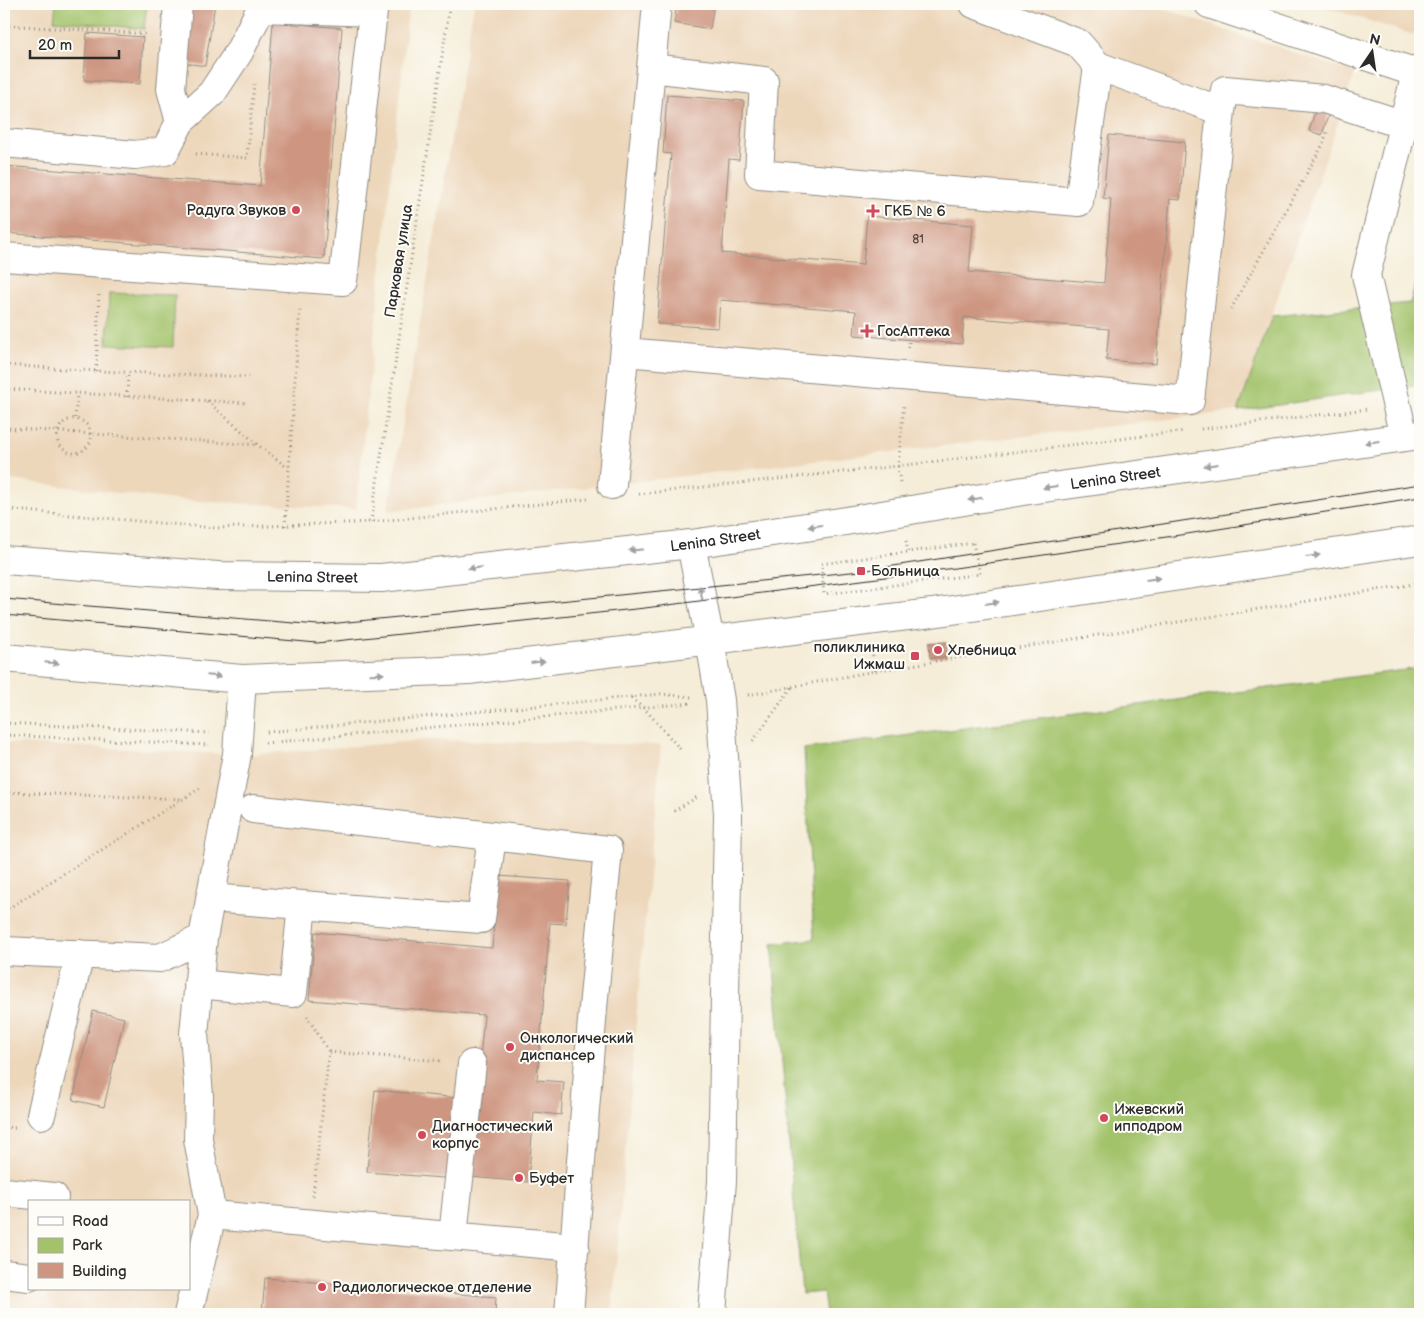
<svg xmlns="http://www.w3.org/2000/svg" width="1424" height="1318" font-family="'Balsamiq Sans',sans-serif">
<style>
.built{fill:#edd7bb;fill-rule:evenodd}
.green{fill:#a3c36b;stroke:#67774b}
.building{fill:#ce9681}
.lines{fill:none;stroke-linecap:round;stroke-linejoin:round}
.minor-casing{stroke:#908c82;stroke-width:30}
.major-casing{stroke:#908c82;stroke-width:30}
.path{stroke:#908c82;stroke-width:3;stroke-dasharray:1 4;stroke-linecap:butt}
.minor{stroke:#fff;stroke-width:28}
.major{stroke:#fff;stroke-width:28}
.tram{stroke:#2b2b2b;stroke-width:1}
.oneway{fill:#a0a0a0}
.poi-dot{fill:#d1495b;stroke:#fdfcf7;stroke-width:2}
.labels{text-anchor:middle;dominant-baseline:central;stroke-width:4;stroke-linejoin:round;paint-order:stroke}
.number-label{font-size:12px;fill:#544640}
.poi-label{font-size:15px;fill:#2b2b2b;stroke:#fdfcf7;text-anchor:start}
.street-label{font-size:15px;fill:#2b2b2b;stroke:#fdfcf7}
</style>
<rect width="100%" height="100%" fill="#fdfcf7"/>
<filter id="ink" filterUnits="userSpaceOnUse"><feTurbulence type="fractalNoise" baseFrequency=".02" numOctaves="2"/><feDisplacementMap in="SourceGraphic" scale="10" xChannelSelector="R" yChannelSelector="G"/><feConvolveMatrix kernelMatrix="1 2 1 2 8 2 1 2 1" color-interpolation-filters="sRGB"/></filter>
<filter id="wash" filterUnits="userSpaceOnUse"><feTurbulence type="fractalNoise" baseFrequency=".0096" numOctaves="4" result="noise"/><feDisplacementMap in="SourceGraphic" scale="20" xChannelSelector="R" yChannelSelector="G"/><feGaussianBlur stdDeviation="1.12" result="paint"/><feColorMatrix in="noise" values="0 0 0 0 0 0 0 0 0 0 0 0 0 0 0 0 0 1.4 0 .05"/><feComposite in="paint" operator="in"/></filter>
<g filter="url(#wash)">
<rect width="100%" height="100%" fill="#f5edd8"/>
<!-- built -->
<path class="built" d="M4 4H409L356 509 175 500 4 479ZM88 33 143 38 140 84Z
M474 4H1149L1355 73 1238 411 388 511Z
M1315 4H1420V37Z
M430 740 661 745 637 1009 612 1314H4V743L246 755ZM29 1202H189V1289H29Z"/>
<!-- green -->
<path class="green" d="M56 4H147L144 29 54 20Z
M1420 271V384L1238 411 1272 316 1410 303Z
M109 293 175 295 173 347 107 344Z
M1420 668V1314H826L823 1292 802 1294 772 944 814 939 804 749Z"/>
<g id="blocks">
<!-- building -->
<path class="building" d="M187 4H215L205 66 178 62Z
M677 4H714L710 29 674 23Z
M273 22 342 28 324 259 4 233V166L260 186Z
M87 33 143 37 140 84 84 80Z
M667 95 744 101 739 160 729 159 722 253 863 265 867 216 973 225 969 272 1104 283 1111 199 1103 198 1109 135 1185 142 1180 200 1170 199 1156 364 1106 360 1109 329 964 317 962 344 854 335 856 311 720 300 718 328 657 324 671 154 663 153Z
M1316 109 1329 113 1322 135 1309 131Z
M946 642 947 657 930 658 929 643Z
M498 876 570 881 566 924 550 923 537 1080 564 1082 561 1115 534 1112 528 1182 470 1177 455 1179 367 1172 375 1090 459 1098 474 1129 484 1015 309 1000 315 932 492 948Z
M93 1011 124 1018 104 1107 73 1100Z
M265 1278 496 1297 495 1314H262Z"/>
</g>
</g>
<g filter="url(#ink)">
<use href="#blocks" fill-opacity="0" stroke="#908c82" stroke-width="1"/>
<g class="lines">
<!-- minor casing -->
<g class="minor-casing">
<path id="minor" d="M178 4 171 89 180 122
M974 4 1078 43 1098 66
M1209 4 1420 74
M651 68 657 4
M4 143 135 155 165 151 180 122 212 93 239 52 261 8V4
M4 257 343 281 373 12 261 8
M625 352 1190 401 1221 111 1225 90 1324 99 1404 125
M1404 437 1366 275 1416 73 1420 68
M612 485 651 68 764 81 759 174 1079 202 1098 66 1221 111
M710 641 720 700 728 814 722 1181 712 1314
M253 809 492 836
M210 898 302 905
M203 938 194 1034 199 1096 198 1139 212 1215
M4 951 160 958 203 938 237 754 242 679
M198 984 293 993 302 905 481 919 492 836 608 850 593 1008 569 1314
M41 1115 80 954
M465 1128 472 1064
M4 1192 54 1197 53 1202
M453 1236 463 1142
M4 1274 29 1277
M188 1314 212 1215 575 1247"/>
</g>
<!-- major casing -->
<g class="major-casing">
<g id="major">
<path d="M691 544 710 641"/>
<path id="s1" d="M4 560 218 576 381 578 691 544 840 522 1023 491 1420 435"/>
<path d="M4 658 242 679 469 670 932 613 1420 540"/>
</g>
</g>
<!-- path -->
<path class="path" d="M4 25 148 34
M196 154 247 158 254 84
M1231 309 1322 146 1328 130
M909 348V340
M4 365 96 371 249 377
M96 371 99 292
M4 389 248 403
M127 397 128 372
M207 401 258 445 288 468
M75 418 77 394
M57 436a17 17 0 1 1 34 0a17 17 0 1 1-34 0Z
M4 428 258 445
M1201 429 1368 409
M900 482 898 466 904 404
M639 494 898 466 1185 431
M4 509 215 528 371 522 588 499
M371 522 450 4
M285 526 300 307
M906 541 908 552
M973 543 980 574 824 594 821 564Z
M872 650 875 671
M748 695 875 671 1420 583
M631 698 644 708 680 749
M4 723 209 733
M267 732 661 694 692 697
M4 735 209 745
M753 741 792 687
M265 743 692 703
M4 792 182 799
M674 811 699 796
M4 911 202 787
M307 1016 329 1052
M4 1127 16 1128
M313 1196 329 1052 443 1061"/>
<!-- minor -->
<use href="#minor" class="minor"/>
<!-- major -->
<use href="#major" class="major"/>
<!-- tram -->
<path class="tram" d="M4 599 318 625 861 571 1420 484
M4 615 317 643 645 608 955 568 1187 534 1420 497"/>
</g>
<!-- one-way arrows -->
<defs><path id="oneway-solid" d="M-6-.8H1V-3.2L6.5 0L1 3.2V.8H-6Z" transform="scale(1.25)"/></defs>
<g class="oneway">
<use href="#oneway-solid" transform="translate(1372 442) rotate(172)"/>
<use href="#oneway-solid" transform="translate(1211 465) rotate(172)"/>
<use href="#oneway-solid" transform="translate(1050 487) rotate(172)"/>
<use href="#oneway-solid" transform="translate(975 499) rotate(170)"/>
<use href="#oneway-solid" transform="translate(815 526) rotate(172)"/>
<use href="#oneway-solid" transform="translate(636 550) rotate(174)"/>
<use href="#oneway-solid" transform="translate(1313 556) rotate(-8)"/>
<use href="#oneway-solid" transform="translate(475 568) rotate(174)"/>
<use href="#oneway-solid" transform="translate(1153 579) rotate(-8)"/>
<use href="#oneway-solid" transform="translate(701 593) rotate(-101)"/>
<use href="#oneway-solid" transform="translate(992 603) rotate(-8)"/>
<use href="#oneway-solid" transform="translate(538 662) rotate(-7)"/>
<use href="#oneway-solid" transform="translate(52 663) rotate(5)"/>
<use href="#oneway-solid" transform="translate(377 674) rotate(-2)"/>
<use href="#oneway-solid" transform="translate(214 676) rotate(5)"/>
</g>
</g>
<!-- markers -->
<g class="poi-dot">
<circle cx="296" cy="210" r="5"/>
<path d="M870.5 203.5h5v5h5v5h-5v5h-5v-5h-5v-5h5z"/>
<path d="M864.5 323.5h5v5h5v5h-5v5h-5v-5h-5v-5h5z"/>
<rect x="856" y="566" width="10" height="10" rx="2.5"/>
<circle cx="938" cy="650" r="5"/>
<rect x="910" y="651" width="10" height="10" rx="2.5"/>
<circle cx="510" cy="1047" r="5"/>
<circle cx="1104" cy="1118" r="5"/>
<circle cx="422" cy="1135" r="5"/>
<circle cx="519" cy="1178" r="5"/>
<circle cx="322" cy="1287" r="5"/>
</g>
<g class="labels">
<!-- number labels -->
<g class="number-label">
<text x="918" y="239">81</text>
</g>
<!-- poi labels -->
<g class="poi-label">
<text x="286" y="210" text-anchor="end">Радуга Звуков</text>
<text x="884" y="211">ГКБ № 6</text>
<text x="877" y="331">ГосАптека</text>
<text x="871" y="571">Больница</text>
<text x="905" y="647" text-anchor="end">поликлиника<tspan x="905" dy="17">Ижмаш</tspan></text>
<text x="948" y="650">Хлебница</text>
<text x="520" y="1038">Онкологический<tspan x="520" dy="17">диспансер</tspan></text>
<text x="1114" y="1109">Ижевский<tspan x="1114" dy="17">ипподром</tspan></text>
<text x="432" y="1126">Диагностический<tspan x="432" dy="17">корпус</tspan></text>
<text x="529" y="1178">Буфет</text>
<text x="332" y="1287">Радиологическое отделение</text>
</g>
<!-- street labels -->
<g class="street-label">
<text transform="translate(399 261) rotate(-81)">Парковая улица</text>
<text stroke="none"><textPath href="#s1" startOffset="1119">Lenina Street</textPath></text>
<text stroke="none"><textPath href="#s1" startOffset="714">Lenina Street</textPath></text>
<text stroke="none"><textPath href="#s1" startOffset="309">Lenina Street</textPath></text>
</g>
</g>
<!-- margin -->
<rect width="1424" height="1318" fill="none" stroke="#fdfcf7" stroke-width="20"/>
<!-- legend -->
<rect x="28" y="1200" width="162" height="90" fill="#fdfcf7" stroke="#a9a8a5"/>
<rect x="38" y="1217" width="25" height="8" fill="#ffffff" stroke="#a9a8a5"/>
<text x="72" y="1226" font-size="15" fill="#2b2b2b">Road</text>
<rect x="38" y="1238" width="25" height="15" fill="#a3c36b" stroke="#a9a8a5"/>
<text x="72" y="1250" font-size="15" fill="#2b2b2b">Park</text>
<rect x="38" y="1263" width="25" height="15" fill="#ce9681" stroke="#a9a8a5"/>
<text x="72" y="1276" font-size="15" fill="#2b2b2b">Building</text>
<!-- north arrow -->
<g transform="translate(1372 52) rotate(13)" stroke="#fdfcf7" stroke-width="4" paint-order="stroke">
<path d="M0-4L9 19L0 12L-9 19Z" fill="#2b2b2b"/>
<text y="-8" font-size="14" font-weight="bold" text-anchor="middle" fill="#2b2b2b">N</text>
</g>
<!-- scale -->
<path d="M30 50v8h89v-8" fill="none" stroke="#2b2b2b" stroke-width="2.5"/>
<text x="38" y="50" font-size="15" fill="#2b2b2b" stroke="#fdfcf7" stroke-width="4" paint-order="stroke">20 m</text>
</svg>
